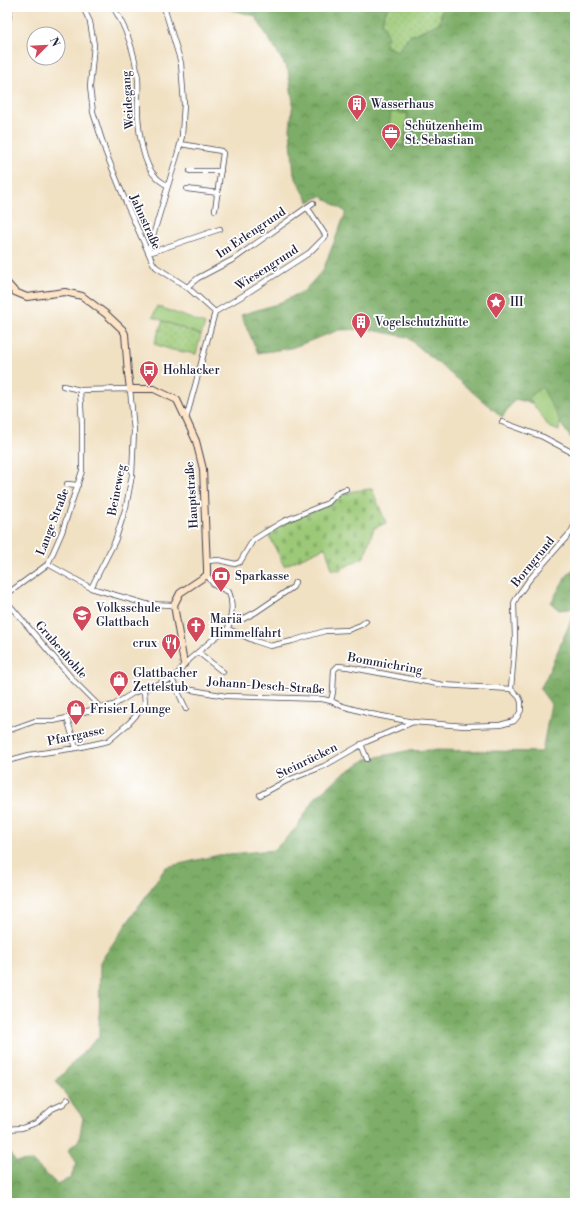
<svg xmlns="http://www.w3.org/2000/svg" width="582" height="1210" font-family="'Libre Bodoni',serif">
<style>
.grass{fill:url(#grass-dots);stroke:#5f7659}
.forest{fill:url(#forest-crowns);stroke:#506852}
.cemetery{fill:url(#cemetery-stones);stroke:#5f7659}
.park{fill:#9cc977;stroke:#5f7659}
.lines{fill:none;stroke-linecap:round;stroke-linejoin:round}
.stream{stroke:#6aa9dd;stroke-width:1.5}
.street-casing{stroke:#413f4f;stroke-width:6}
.secondary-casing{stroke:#413f4f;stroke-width:8}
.street{stroke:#fff;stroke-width:4.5}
.secondary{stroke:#fee4c6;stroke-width:6}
.labels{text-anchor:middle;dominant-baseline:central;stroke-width:3.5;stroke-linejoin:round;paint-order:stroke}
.street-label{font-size:12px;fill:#22223b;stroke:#fff}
.poi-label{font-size:12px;fill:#22223b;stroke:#fff;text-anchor:start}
</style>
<defs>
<pattern id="grass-dots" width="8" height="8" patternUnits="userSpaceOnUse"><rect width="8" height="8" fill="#9cc977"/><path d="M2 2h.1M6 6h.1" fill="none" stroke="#86ac68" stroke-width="1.8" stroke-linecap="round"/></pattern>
<pattern id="forest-crowns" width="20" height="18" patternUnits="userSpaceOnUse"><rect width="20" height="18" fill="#7dad68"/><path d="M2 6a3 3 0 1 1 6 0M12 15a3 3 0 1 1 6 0" fill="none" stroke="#668c57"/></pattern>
<pattern id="cemetery-stones" width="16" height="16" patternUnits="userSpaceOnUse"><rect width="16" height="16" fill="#9cc977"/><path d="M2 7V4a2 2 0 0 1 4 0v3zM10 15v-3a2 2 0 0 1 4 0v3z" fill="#86ac68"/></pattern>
</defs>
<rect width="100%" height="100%" fill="#fff"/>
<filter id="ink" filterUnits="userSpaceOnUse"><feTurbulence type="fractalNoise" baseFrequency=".025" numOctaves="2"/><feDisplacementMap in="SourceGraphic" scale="8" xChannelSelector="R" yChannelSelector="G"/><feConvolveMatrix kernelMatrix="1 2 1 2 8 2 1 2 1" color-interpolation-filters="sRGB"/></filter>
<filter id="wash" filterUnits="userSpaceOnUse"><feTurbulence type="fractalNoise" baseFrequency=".012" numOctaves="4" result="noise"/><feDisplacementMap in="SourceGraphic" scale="16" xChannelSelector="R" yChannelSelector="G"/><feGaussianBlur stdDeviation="0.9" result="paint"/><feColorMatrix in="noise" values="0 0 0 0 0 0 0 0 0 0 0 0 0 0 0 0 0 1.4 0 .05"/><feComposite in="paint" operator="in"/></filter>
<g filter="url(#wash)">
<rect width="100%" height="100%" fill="#f1e1c3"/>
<!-- grass -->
<path class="grass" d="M389 7H442L440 23 408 37 398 51 385 46 388 35 382 23 384 14Z
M163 321 201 335 196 354 172 350 154 344Z"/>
<!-- forest -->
<path class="forest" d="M221 7H389L384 14 382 23 388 35 385 46 398 51 408 37 440 23 442 7H575V443L548 407 515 399 502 417 407 337 367 329 339 330 291 348 258 353 241 315 277 304 304 291 323 270 346 212 321 196 309 202 294 175 290 129 293 102 288 70 255 16Z
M575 567V608L559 610 551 603 565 578Z
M575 611V1203H7V1153H9L16 1162 32 1161 57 1184 71 1178 76 1162 68 1150 79 1140 83 1118 56 1081 99 1036 100 962 166 867 219 855 274 850 297 827 315 798 343 774 367 759 406 751 431 750 542 752 551 704 540 689 546 678Z"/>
<!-- cemetery -->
<path class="cemetery" d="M372 489 386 523 374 528 364 557 339 570 332 569 326 549 324 548 284 566 267 531 285 523 333 503 332 500C342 492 358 490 372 489Z"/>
<!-- park -->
<path class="park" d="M391 112 408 114 403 146 387 142Z
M157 306 205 324 201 335 153 317Z
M542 387 560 421 559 431 549 427 529 398Z"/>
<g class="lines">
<!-- stream -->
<path class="stream" d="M567 1113 575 1124"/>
</g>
</g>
<g filter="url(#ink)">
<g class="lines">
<!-- street casing -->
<g class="street-casing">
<path id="street" d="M83 7 90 22 94 45 90 87 93 112 106 153 127 205 153 263 156 267 187 287 215 312 186 419
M113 7C127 29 135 54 138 79 139 91 137 104 138 116 139 133 143 165 156 177 159 181 164 183 168 186
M181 144 221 151 223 153 215 210
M190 171H221
M187 189 218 193
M149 253 220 229
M149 254V249L179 149 182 136 184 104 181 63 164 7
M187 287 198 278 234 259 313 203
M215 312 244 295 309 253 326 236 311 213 307 207
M63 386 80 390 130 389 134 431 132 475 126 507 115 541 91 588
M502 422 543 437 575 454
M67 484 78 485
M207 561 219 560 235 564 240 562 253 540 264 533 284 521 328 503 338 492 346 489
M48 564 91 588 146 604 174 605
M7 594 48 564 62 532 82 471V424L80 390
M7 602 74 681 102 709
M230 618 243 619 256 612 293 587 295 582
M228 629 255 641 270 646 292 641 325 631 348 630 361 625 366 621
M198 652 223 672
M338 666 348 667 443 685 511 689 519 697 521 702V710L518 716 514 721 500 725 465 726 413 722 371 714 342 706 331 701 333 692 334 670Z
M172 679 186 709
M176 689 181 688 226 696 322 699 331 701
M511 689 515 639 514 603 517 597 529 580 571 532 575 524
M67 718 76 748
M7 731 35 721H53L67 718 83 712 114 705 133 693 172 679 179 672 184 664 217 636 228 629C231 616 234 604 229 592L214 585 207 575
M361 744 367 759
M7 761 29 755 76 748 108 741 129 723 141 710 145 703 144 690
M260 795 286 781 324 766 366 742 413 722
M7 1129 22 1128 36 1123 52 1109 63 1104 68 1099"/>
</g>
<!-- secondary casing -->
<g class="secondary-casing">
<path id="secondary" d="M7 22 9 7
M7 283 15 292 27 297 65 292 82 296 106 314 123 330 125 334 128 374 130 389H154L177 400 186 419 196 441 203 469 207 568V575L180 593 174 605 184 664"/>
</g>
<!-- street -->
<use href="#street" class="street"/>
<!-- secondary -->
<use href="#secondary" class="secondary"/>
</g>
</g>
<!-- icons -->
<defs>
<g id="building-pin" transform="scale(1)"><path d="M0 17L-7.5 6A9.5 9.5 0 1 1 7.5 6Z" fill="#d1495b" stroke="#fff"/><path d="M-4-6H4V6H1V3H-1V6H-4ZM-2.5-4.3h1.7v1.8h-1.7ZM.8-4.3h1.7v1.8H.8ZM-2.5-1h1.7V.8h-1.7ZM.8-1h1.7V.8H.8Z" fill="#fff"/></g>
<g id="office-pin" transform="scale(1)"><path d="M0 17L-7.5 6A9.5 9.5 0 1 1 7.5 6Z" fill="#d1495b" stroke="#fff"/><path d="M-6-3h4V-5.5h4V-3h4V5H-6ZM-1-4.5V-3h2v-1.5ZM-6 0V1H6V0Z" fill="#fff"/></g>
<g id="sight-pin" transform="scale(1)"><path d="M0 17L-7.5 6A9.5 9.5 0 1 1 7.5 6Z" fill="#d1495b" stroke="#fff"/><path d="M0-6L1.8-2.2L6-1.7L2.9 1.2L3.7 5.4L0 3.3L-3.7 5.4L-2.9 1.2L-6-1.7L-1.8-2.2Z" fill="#fff"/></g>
<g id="bus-pin" transform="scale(1)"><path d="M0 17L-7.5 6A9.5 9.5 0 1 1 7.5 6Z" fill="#d1495b" stroke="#fff"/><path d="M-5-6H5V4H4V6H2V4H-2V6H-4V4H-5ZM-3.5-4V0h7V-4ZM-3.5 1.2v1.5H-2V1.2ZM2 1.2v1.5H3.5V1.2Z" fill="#fff"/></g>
<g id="bank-pin" transform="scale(1)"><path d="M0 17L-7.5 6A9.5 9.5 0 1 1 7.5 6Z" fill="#d1495b" stroke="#fff"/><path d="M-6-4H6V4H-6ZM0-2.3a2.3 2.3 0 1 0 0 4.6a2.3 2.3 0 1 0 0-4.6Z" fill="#fff"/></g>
<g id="school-pin" transform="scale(1)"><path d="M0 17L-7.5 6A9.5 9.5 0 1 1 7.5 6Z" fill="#d1495b" stroke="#fff"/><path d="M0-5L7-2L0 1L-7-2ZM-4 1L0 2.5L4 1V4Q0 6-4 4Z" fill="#fff"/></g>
<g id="church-pin" transform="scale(1)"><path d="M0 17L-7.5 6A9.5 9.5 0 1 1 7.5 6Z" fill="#d1495b" stroke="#fff"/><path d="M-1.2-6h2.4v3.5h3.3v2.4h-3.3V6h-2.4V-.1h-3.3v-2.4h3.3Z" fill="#fff"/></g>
<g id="restaurant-pin" transform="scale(1)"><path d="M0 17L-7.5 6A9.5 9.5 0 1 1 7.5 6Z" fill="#d1495b" stroke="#fff"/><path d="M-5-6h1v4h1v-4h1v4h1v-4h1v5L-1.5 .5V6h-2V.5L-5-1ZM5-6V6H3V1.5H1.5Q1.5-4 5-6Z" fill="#fff"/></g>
<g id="shop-pin" transform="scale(1)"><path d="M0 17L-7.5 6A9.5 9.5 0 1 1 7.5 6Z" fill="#d1495b" stroke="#fff"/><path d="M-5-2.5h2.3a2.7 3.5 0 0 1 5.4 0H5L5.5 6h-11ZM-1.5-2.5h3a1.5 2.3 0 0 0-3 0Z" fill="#fff"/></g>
</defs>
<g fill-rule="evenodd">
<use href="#building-pin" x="357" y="104"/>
<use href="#office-pin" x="391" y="133"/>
<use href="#sight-pin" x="496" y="302"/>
<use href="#building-pin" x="361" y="322"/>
<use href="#bus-pin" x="149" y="370"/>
<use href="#bank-pin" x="221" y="576"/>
<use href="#school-pin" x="82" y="615"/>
<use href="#church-pin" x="196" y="626"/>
<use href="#restaurant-pin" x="171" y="643"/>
<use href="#shop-pin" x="119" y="680"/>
<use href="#shop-pin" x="76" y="709"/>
</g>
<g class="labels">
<!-- street labels -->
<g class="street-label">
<text transform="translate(128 100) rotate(-94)">Weidegang</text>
<text transform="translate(145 222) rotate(66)">Jahnstraße</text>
<text transform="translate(251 233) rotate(-34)">Im Erlengrund</text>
<text transform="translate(267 268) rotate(-33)">Wiesengrund</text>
<text transform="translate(117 490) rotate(-79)">Beineweg</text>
<text transform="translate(192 495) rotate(-94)">Hauptstraße</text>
<text transform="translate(53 522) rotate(-69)">Lange Straße</text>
<text transform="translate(533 562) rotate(-51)">Borngrund</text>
<text transform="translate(61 650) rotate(49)">Grubenhohle</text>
<text transform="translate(385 664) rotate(10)">Bommichring</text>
<text transform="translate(266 686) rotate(4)">Johann-Desch-Straße</text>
<text transform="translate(76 736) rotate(-12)">Pfarrgasse</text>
<text transform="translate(307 761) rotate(-26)">Steinrücken</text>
</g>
<!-- poi labels -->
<g class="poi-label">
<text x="371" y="104">Wasserhaus</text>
<text x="405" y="126">Schützenheim<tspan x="405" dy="14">St. Sebastian</tspan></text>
<text x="510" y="302">III</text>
<text x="375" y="322">Vogelschutzhütte</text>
<text x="163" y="370">Hohlacker</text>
<text x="235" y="576">Sparkasse</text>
<text x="96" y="608">Volksschule<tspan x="96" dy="14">Glattbach</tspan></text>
<text x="210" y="619">Mariä<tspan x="210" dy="14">Himmelfahrt</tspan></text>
<text x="157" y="643" text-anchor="end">crux</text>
<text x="133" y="673">Glattbacher<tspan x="133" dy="14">Zettelstub</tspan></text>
<text x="90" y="709">Frisier Lounge</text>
</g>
</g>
<!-- margin -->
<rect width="582" height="1210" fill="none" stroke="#fff" stroke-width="24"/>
<!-- north arrow -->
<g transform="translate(46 46) rotate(66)"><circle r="19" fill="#ffffff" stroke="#a7a7b1"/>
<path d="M0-3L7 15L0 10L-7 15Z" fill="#d1495b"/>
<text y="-6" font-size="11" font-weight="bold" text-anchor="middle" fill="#22223b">N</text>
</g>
</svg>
